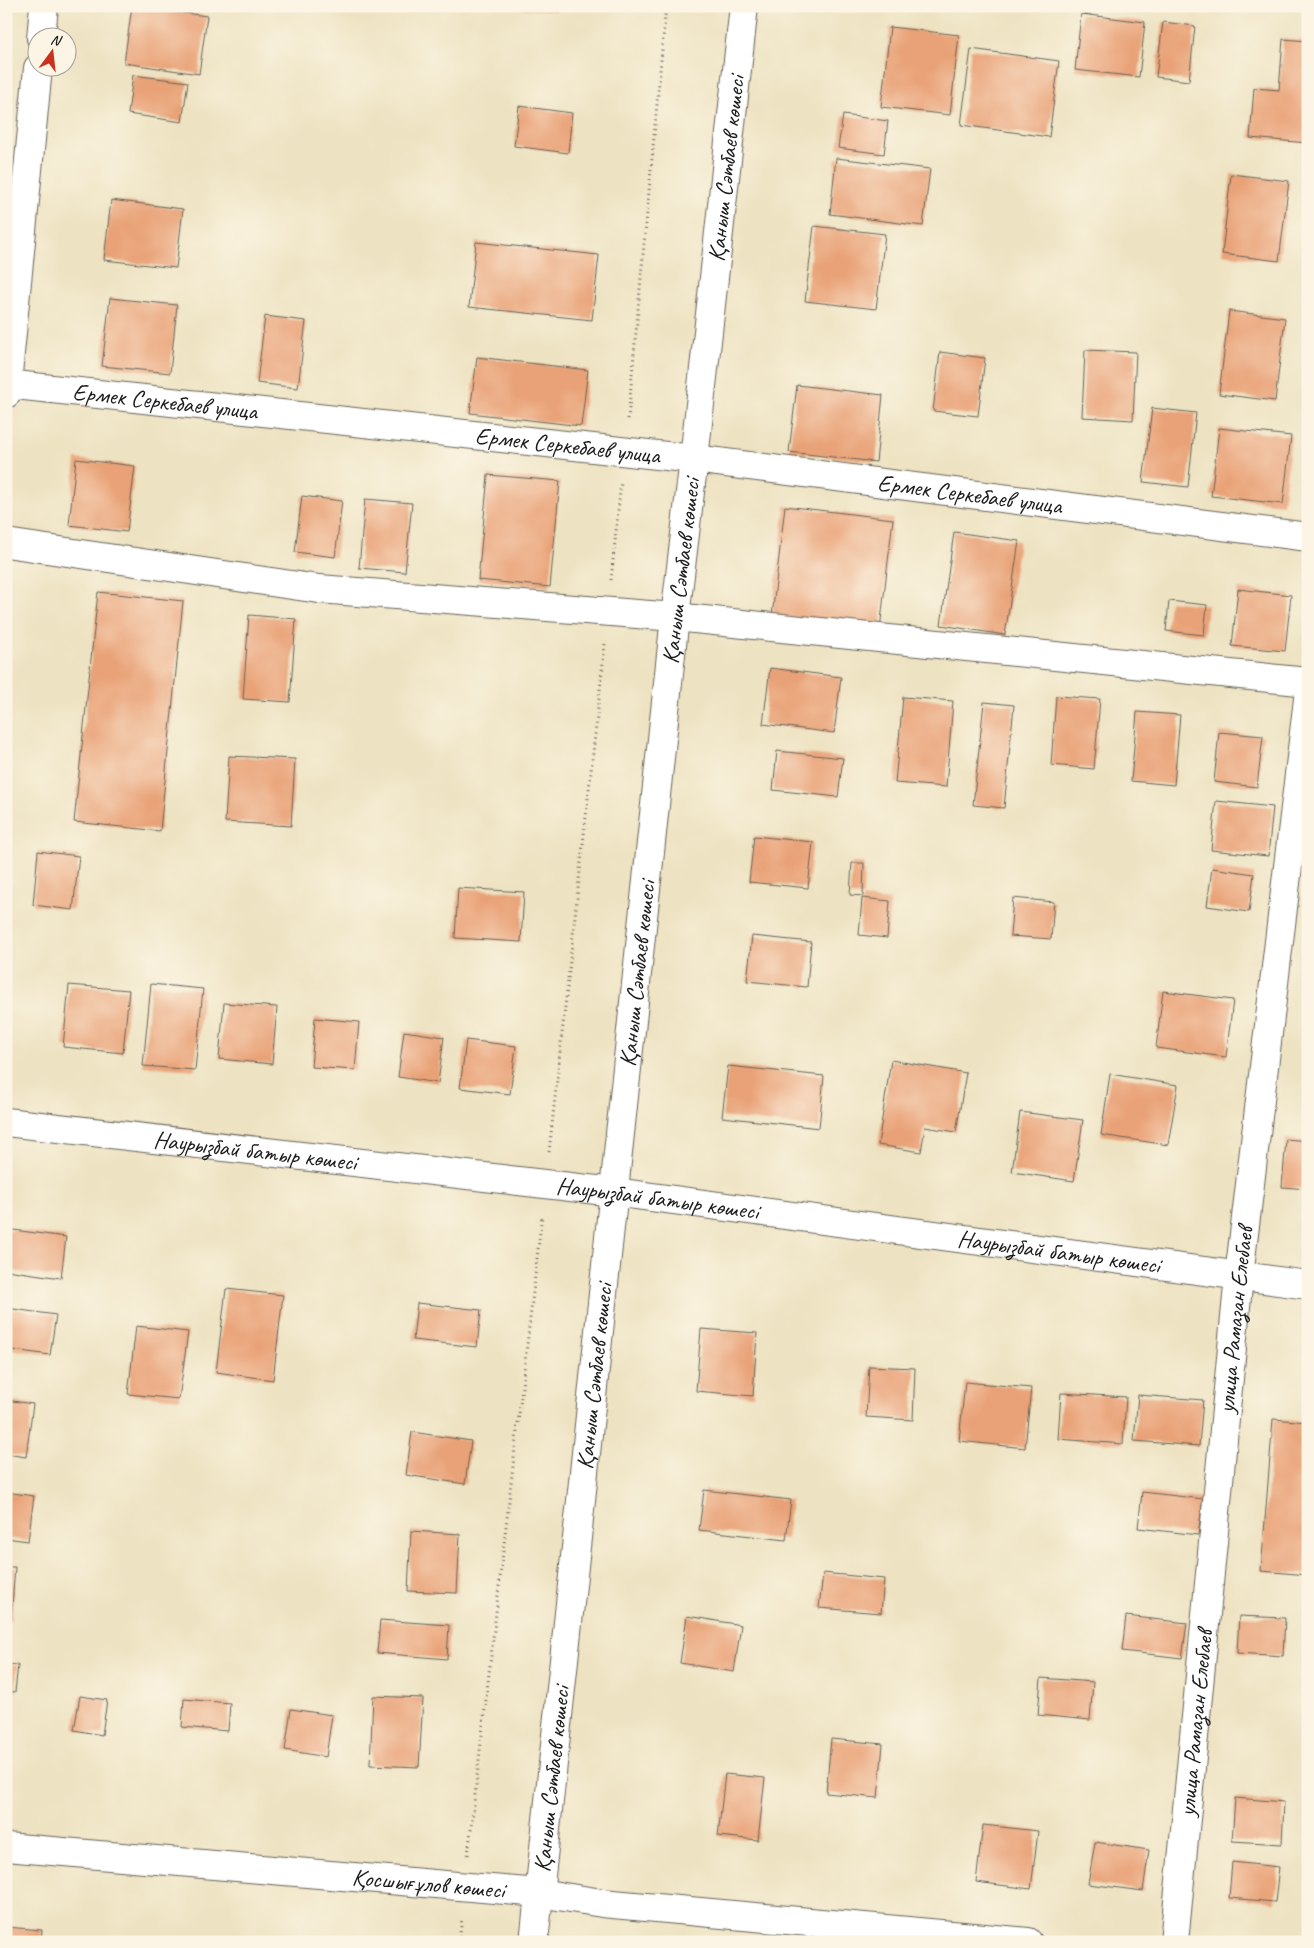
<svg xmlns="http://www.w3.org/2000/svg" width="1314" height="1948" font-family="Caveat,sans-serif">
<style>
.building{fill:#e9a277}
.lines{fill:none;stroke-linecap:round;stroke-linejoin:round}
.minor-casing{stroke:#656156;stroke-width:30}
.tertiary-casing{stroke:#656156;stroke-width:30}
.path{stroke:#656156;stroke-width:3;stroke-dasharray:1 4;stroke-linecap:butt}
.minor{stroke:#fff;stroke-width:28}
.tertiary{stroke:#fff;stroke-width:28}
.labels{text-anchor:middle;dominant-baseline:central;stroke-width:5;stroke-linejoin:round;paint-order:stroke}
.street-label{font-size:24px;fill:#1c1c1c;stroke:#fcf5e5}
</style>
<rect width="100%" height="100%" fill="#fcf5e5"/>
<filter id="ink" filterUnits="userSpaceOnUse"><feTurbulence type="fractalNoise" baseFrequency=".02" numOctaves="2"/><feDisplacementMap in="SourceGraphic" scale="10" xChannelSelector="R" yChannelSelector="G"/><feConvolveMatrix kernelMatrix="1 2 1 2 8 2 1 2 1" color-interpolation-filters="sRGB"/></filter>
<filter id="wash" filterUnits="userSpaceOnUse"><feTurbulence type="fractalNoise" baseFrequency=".0096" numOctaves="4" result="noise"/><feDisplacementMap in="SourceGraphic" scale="20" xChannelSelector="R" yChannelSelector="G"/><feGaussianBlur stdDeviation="1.12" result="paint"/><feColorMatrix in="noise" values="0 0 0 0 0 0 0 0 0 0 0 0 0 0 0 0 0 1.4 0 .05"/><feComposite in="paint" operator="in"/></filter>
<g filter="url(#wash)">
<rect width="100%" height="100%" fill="#ede2c1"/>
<g id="blocks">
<!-- building -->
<path class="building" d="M132 6 207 16 199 74 124 63Z
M511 6H559V11L511 8Z
M1081 14 1145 22 1139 77 1075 70Z
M1163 22 1195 26 1189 81 1156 77Z
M890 27 959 35 950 115 881 107Z
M1283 39 1308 41V143L1250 138 1254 88 1279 90Z
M971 49 1059 61 1049 137 961 125Z
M133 75 188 82 182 122 128 114Z
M519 106 572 113 568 153 514 146Z
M843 115 888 121 884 154 838 148Z
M836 158 930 169 923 226 830 214Z
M1231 174 1289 181 1279 261 1222 254Z
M111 200 183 209 176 268 104 260Z
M814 226 885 234 876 309 805 301Z
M476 242 599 255 592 320 469 307Z
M110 298 177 305 170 373 102 366Z
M1229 311 1285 318 1275 401 1219 394Z
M265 316 306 321 298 388 257 383Z
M1085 350 1136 352 1133 420 1082 417Z
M940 352 985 358 978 416 933 411Z
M477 357 588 370 581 426 470 413Z
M797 385 883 395 876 462 789 452Z
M1152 408 1196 413 1188 487 1143 482Z
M1219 428 1291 436 1283 504 1211 496Z
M76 459 135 466 127 532 69 525Z
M488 475 560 481 550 587 478 580Z
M302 496 342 501 335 557 295 552Z
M365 499 412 503 405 572 359 568Z
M785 506 893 519 880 629 772 616Z
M954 532 1019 541 1005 635 941 625Z
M1238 589 1291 595 1285 651 1232 646Z
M98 592 183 601 160 831 74 822Z
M1169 601 1207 605 1204 635 1166 631Z
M249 615 296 619 290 702 243 699Z
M770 668 841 677 834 733 763 724Z
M1056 696 1100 699 1094 769 1051 765Z
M903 697 953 701 946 787 895 783Z
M984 702 1014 705 1004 808 973 805Z
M1137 712 1180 715 1174 785 1131 781Z
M1219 732 1263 736 1257 787 1214 782Z
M777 751 843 758 838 797 773 790Z
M229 756 295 759 291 826 225 822Z
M1216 801 1273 807 1268 856 1211 850Z
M754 836 813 842 808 888 749 882Z
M38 851 79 856 73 910 33 905Z
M852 863H864L863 896 850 895Z
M1212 868 1254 874 1249 912 1207 906Z
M458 888 524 892 521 942 455 938Z
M862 898 890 901 887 938 859 935Z
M1013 898 1054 902 1051 939 1010 936Z
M752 936 811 942 807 987 747 981Z
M151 984 203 989 195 1070 143 1066Z
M69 985 129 990 123 1053 63 1047Z
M1163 991 1233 1000 1226 1057 1156 1048Z
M224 1003 277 1007 272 1064 219 1059Z
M315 1018 359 1022 355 1070 311 1067Z
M404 1031 444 1037 438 1083 398 1077Z
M466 1040 516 1046 510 1094 460 1088Z
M891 1060 966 1073 956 1132 925 1127 921 1152 878 1145Z
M728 1066 824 1076 819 1128 722 1117Z
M1110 1074 1178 1085 1168 1145 1101 1135Z
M1020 1112 1083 1120 1074 1181 1012 1172Z
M1286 1139 1308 1141V1189L1282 1187Z
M6 1229 66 1237 61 1278 6 1270Z
M226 1289 283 1295 273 1380 216 1372Z
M417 1303 481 1310 477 1347 413 1340Z
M6 1308 56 1315 50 1355 6 1349Z
M136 1326 188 1332 179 1399 128 1394Z
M701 1329 757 1333 753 1396 696 1391Z
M869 1366 915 1368 913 1420 866 1417Z
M965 1382 1031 1388 1025 1448 959 1441Z
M1061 1393 1126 1397 1123 1444 1058 1439Z
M1138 1395 1203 1400 1199 1446 1134 1441Z
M6 1400 33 1404 26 1457 6 1454Z
M1273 1419 1308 1422V1575L1261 1571Z
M412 1432 471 1441 465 1484 406 1475Z
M704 1490 791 1500 786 1540 699 1530Z
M6 1492 34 1496 28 1541 6 1538Z
M1142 1492 1203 1499 1198 1535 1138 1528Z
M411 1531 460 1534 457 1593 408 1591Z
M6 1567H15L11 1620H6Z
M823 1573 884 1579 881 1613 819 1608Z
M687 1616 741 1625 734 1672 680 1663Z
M1126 1616 1187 1623 1182 1658 1122 1651Z
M1239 1616 1285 1618 1283 1656 1237 1653Z
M380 1620 449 1625 447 1659 377 1653Z
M6 1664 18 1665 15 1692 6 1691Z
M1041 1678 1093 1682 1090 1720 1038 1715Z
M80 1696 107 1700 102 1735 74 1730Z
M373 1696 423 1698 419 1767 370 1765Z
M184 1699 230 1703 228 1731 182 1727Z
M291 1709 332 1715 326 1757 285 1750Z
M831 1739 883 1744 878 1798 826 1793Z
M725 1774 765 1778 758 1840 718 1836Z
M1235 1798 1284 1802 1282 1844 1232 1841Z
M983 1825 1038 1831 1031 1889 976 1882Z
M1095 1842 1149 1850 1143 1891 1088 1884Z
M1232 1862 1279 1867 1275 1902 1229 1898Z
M6 1927 42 1930 41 1942H6Z"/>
</g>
</g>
<g filter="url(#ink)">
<use href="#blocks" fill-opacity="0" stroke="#656156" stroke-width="1"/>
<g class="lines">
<!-- minor casing -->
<g class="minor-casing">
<g id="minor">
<path d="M41 38 44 6"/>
<path id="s1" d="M6 384 694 459 1308 537"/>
<path d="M6 394 38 68"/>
<path d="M6 543 319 589 675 617 1308 682"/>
<path id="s2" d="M6 1847 539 1893 602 1903 1028 1942"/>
<path id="s3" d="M1174 1942 1239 1276 1308 699"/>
</g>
</g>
<!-- tertiary casing -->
<g class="tertiary-casing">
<g id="tertiary">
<path id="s4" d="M6 1122 614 1192 1308 1285"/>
<path id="s5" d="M534 1942 675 617 694 459 744 6"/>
</g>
</g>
<!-- path -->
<path class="path" d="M628 419 666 6
M611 580 621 482
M549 1152 605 644
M468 1855 542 1215
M459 1942 462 1918"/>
<!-- minor -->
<use href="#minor" class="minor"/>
<!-- tertiary -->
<use href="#tertiary" class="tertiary"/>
</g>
</g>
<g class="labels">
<!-- street labels -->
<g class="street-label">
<text stroke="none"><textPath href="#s5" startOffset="1784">Қаныш Сәтбаев көшесі</textPath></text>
<text stroke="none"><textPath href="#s1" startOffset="160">Ермек Серкебаев улица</textPath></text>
<text stroke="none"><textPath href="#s1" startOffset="565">Ермек Серкебаев улица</textPath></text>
<text stroke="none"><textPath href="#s1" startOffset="970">Ермек Серкебаев улица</textPath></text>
<text stroke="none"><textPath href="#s5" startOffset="1379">Қаныш Сәтбаев көшесі</textPath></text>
<text stroke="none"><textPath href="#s5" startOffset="974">Қаныш Сәтбаев көшесі</textPath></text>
<text stroke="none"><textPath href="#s4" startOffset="251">Наурызбай батыр көшесі</textPath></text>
<text stroke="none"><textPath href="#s4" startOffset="656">Наурызбай батыр көшесі</textPath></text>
<text stroke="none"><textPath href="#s4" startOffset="1061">Наурызбай батыр көшесі</textPath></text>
<text stroke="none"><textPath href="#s3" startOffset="625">улица Рамазан Елебаев</textPath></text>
<text stroke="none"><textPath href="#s5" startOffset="569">Қаныш Сәтбаев көшесі</textPath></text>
<text stroke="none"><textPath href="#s3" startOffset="220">улица Рамазан Елебаев</textPath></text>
<text stroke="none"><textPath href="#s5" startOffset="164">Қаныш Сәтбаев көшесі</textPath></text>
<text stroke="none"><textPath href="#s2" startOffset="424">Қосшығұлов көшесі</textPath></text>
</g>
</g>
<!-- margin -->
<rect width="1314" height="1948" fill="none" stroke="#fcf5e5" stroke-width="25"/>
<!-- north arrow -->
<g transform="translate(52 52) rotate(15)"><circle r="24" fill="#fcf5e5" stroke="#a29e95"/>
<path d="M0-4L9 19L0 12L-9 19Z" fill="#c8321e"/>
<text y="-8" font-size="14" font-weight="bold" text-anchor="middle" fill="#1c1c1c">N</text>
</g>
</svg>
